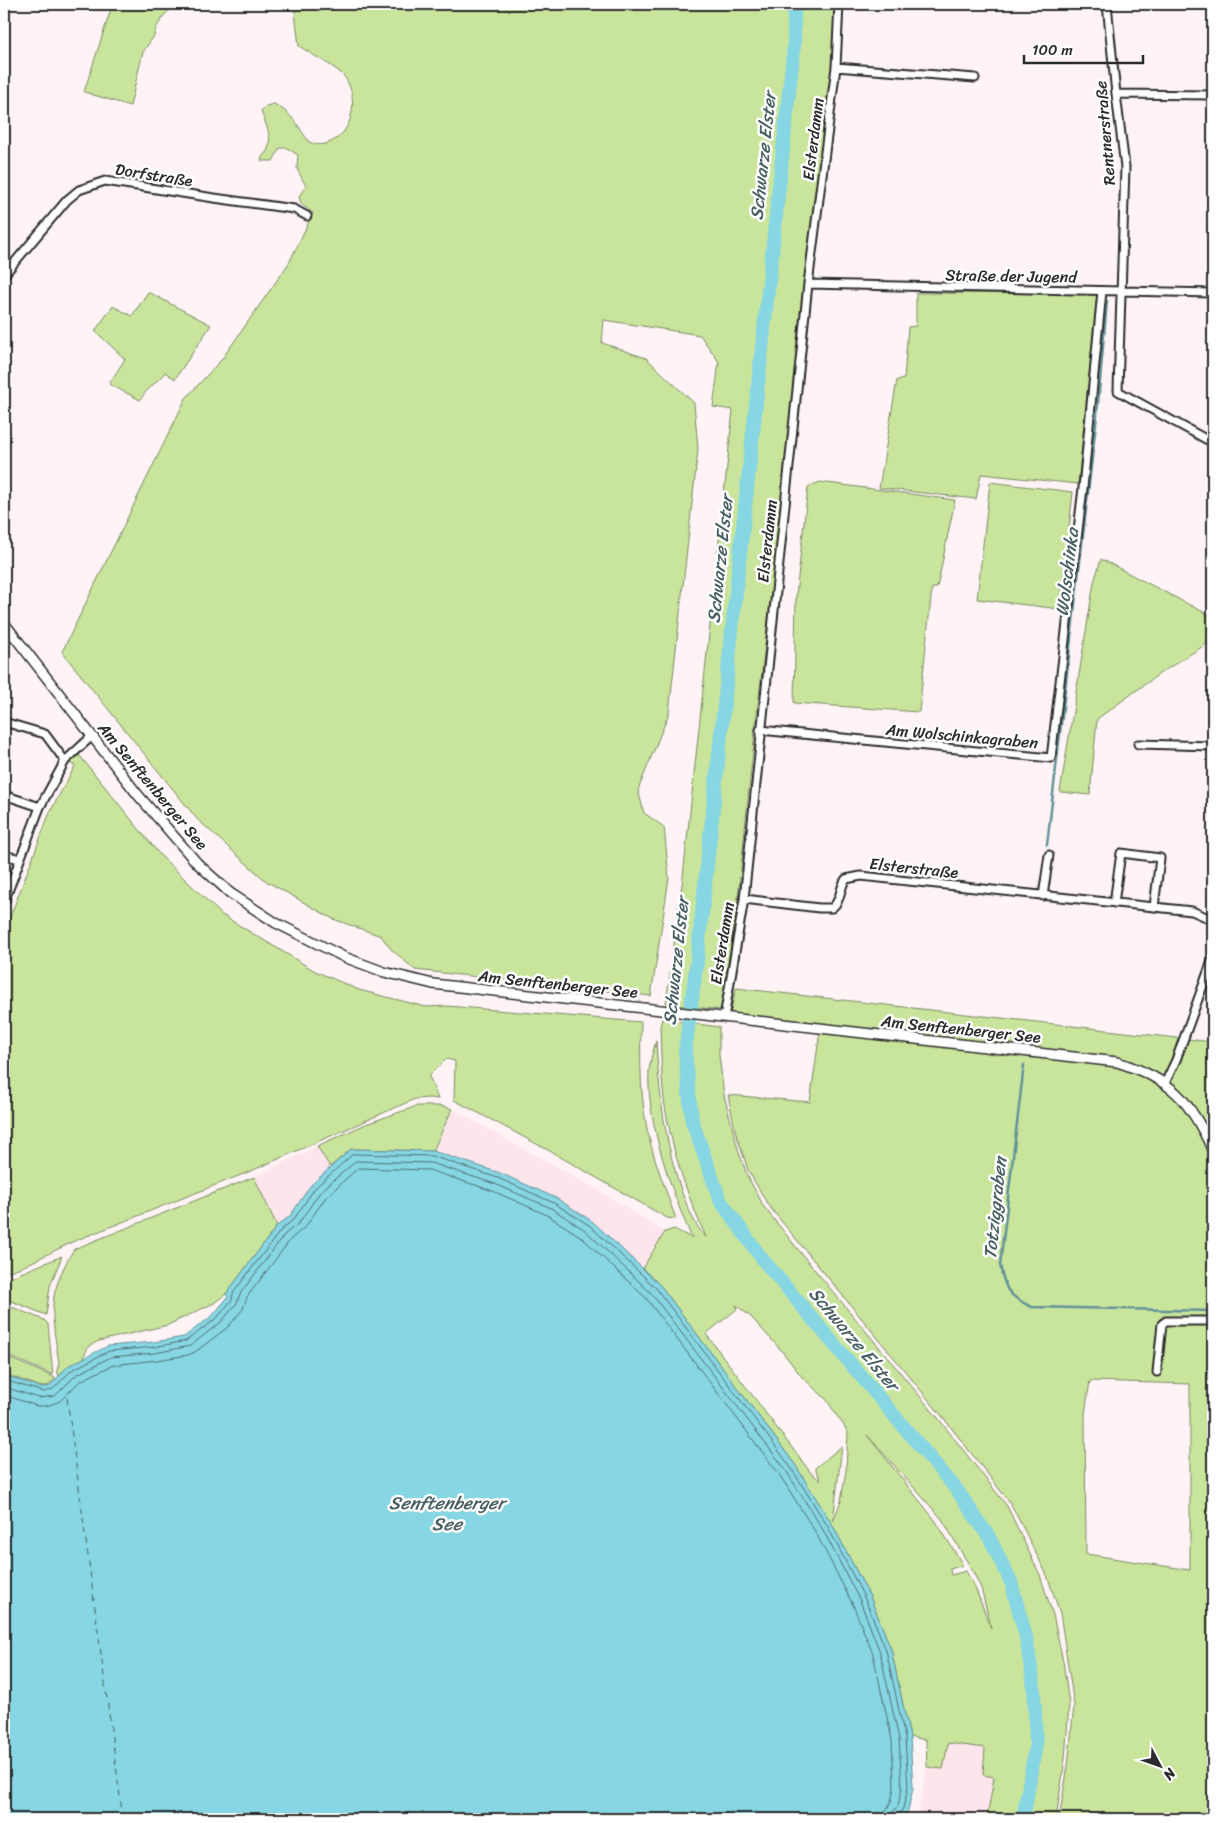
<svg xmlns="http://www.w3.org/2000/svg" width="1217" height="1823" font-family="Sriracha,sans-serif">
<style>
.built{fill:#fee5ec}
.green{fill:#c9e59c;stroke:#7a8864;fill-rule:evenodd}
.water{fill:#87d6e3;stroke:#629299}
.lines{fill:none;stroke-linecap:round;stroke-linejoin:round}
.shore{stroke:#506f75;stroke-width:1}
.stream{stroke:#629299;stroke-width:2.5}
.river{stroke:#87d6e3;stroke-width:14}
.ferry{stroke:#475e62;stroke-width:1;stroke-dasharray:6 5;stroke-linecap:butt}
.minor-casing{stroke:#2b2b2b;stroke-width:11}
.tertiary-casing{stroke:#2b2b2b;stroke-width:12}
.minor{stroke:#fff;stroke-width:7}
.tertiary{stroke:#fff;stroke-width:9}
.labels{text-anchor:middle;dominant-baseline:central;stroke-width:5;stroke-linejoin:round;paint-order:stroke}
.street-label{font-size:16px;fill:#2b2b2b;stroke:#fff}
.water-label{font-size:18px;font-style:italic;fill:#475e62;stroke:#fff}
</style>
<rect width="100%" height="100%" fill="#fff3f6"/>
<filter id="ink" filterUnits="userSpaceOnUse"><feTurbulence type="fractalNoise" baseFrequency=".02" numOctaves="2"/><feDisplacementMap in="SourceGraphic" scale="10" xChannelSelector="R" yChannelSelector="G"/><feConvolveMatrix kernelMatrix="1 2 1 2 8 2 1 2 1" color-interpolation-filters="sRGB"/></filter>
<g filter="url(#ink)">
<!-- built -->
<path class="built" d="M452 1109 600 1191 665 1232 642 1269 592 1221 556 1198 500 1173 433 1151Z
M317 1146 330 1167 311 1185 290 1216 277 1226 254 1177Z
M947 1743 985 1748 983 1774 994 1776 987 1819H918L927 1767 943 1769Z"/>
<!-- green -->
<path class="green" d="M105 4H179L166 13 156 28 154 36 143 52 130 106 84 92 112 6Z
M294 4H839L836 67 808 284 755 730 738 898 721 1010 666 1004 683 877 733 410 713 407 719 362 700 335 604 320 602 343 646 358 694 403 698 449 669 713 638 790 644 813 664 827 669 878 651 996 415 970 391 949 381 936 333 919 266 881 197 819 62 652 186 398 222 359 289 263 313 213 301 204 299 196 306 186 297 169 298 155 287 148H280L273 161H261C262 155 264 155 267 151 274 138 265 124 261 111L266 106 274 104C293 114 297 125 309 142 315 144 321 146 328 143 355 134 360 93 342 74 332 65 311 54 299 46Z
M148 292 211 325 175 379 165 372C156 384 148 387 140 400L109 384 125 359 95 331 113 306 132 316Z
M916 293 1097 294 1078 484 981 474 976 499 879 488 897 380 904 379 908 327 916 326Z
M820 482 955 500 937 588H932L919 712 794 703 796 595 808 487Z
M990 482 1073 492 1060 609 977 599Z
M1101 559 1213 617V640L1162 672 1097 719 1090 795 1060 792 1094 582Z
M76 751 160 855 222 915 315 971 359 990 426 1007 447 1006 641 1022C640 1062 640 1103 650 1142 657 1168 667 1193 676 1219L667 1218 548 1150 454 1100 455 1061 446 1059 429 1076 438 1099 430 1098 415 1099 251 1171 72 1242 24 1266 4 1273V933L50 812 75 766 65 761Z
M736 988 1213 1042V1819H1059L1068 1766 1074 1705 1060 1613 1047 1575 1011 1504 942 1416 768 1205 748 1170 735 1130 728 1095 810 1102 821 1024 730 1015ZM1090 1381 1190 1384V1570L1086 1554 1085 1414Z
M662 1019 719 1027V1055L724 1095 739 1153 748 1177 764 1207 805 1258 938 1418 1007 1506 1040 1575 1053 1615 1063 1661 1069 1704 1065 1759 1056 1819H987L994 1777 983 1775 985 1748 948 1743 943 1769 927 1767 926 1740 910 1737 891 1649 870 1597 832 1524 794 1463 660 1285 642 1269 665 1232 674 1229 692 1238C672 1193 646 1121 649 1071 650 1061 653 1051 656 1041 659 1093 665 1144 682 1193 688 1208 695 1226 706 1237 686 1193 671 1148 664 1100 661 1076 661 1050 660 1026ZM736 1305 751 1317 780 1349 802 1377 826 1399 848 1432 846 1470 841 1501 833 1521 842 1446 815 1468 821 1481 811 1473 706 1334 737 1309ZM867 1435 942 1519 972 1570 981 1588 991 1628 976 1590 966 1571 951 1575 950 1569 963 1565 935 1520Z
M417 1106H441L452 1109 433 1151 351 1149 330 1167 317 1146 366 1124Z
M254 1177 277 1226 226 1294 214 1303 168 1325 99 1341C90 1345 86 1348 84 1358L68 1366 59 1376 57 1370 59 1364C56 1339 48 1309 57 1285 61 1272 67 1260 74 1249Z
M62 1256 50 1286 46 1315 4 1298V1280Z
M4 1304 44 1320 48 1324 53 1375 4 1354Z
M4 1356 56 1378 49 1385 42 1387 4 1374Z"/>
<!-- water -->
<path class="water" d="M351 1149 433 1151 500 1173 556 1198 592 1221 660 1285 794 1463 832 1524 870 1597 891 1649 910 1737 913 1788 908 1811 902 1819H4V1375L42 1388 50 1386 68 1366 108 1346 154 1342 184 1337 213 1315 228 1297 226 1294 277 1226 290 1216 311 1185Z"/>
<g class="lines">
<!-- shore -->
<path class="shore" d="M4 1380 44 1392 53 1389 72 1370 109 1351 154 1347 186 1341 217 1318 232 1300 233 1293 281 1230 294 1219 315 1188 353 1154 432 1156 498 1178 554 1203 589 1225 656 1288 790 1466 828 1527 865 1599 886 1650 905 1738 908 1788 903 1808 899 1815 898 1819
M4 1387 39 1398 55 1396 76 1375 111 1357 155 1353 190 1346 221 1322 237 1303 240 1294 285 1234 299 1223 320 1192 356 1161 431 1163 495 1184 551 1208 585 1230 651 1293 785 1469 823 1530 860 1601 880 1652 899 1739 902 1788 898 1806 892 1813V1819
M4 1395 37 1406H47L60 1401 80 1381 113 1365 157 1360 188 1355 195 1352 228 1327 243 1309 247 1297 291 1239 305 1227 326 1197 358 1168 429 1170 493 1191 547 1215 580 1236 646 1298 779 1474 816 1533 853 1605 873 1654 892 1740 894 1787 891 1802 885 1812 884 1819"/>
<!-- stream -->
<path class="stream" d="M1047 845 1097 415 1107 301
M1024 1065 1000 1265C1005 1290 1008 1296 1032 1307L1213 1311"/>
<!-- river -->
<path class="river" d="M794 4V46L697 960 685 1052 692 1121 720 1200 763 1260 957 1490 989 1537 1011 1582 1026 1637 1034 1687 1036 1744 1023 1819"/>
<!-- ferry -->
<path class="ferry" d="M67 1398 123 1819"/>
<!-- minor casing -->
<g class="minor-casing">
<path id="minor" d="M1107 4 1116 94 1125 167 1118 391 1213 443
M836 67 975 78
M1116 94 1213 95
M4 275 67 200 79 190 105 181 214 198 294 209 307 216
M808 284 1213 293
M4 722 45 734 65 761
M760 730 1051 758 1083 488 1102 291
M1138 744 1213 746
M4 795 40 807
M4 855 20 859
M1043 896 1049 855
M744 899 819 908H832C842 900 839 888 846 879L861 876 1192 911 1213 920
M4 902 40 807 65 761 92 736
M1114 903 1121 853 1160 858 1154 907
M724 1018 744 899 808 284 836 67 839 4
M1165 1083 1176 1060 1213 958
M1157 1372 1162 1324 1166 1321H1213"/>
</g>
<!-- tertiary casing -->
<g class="tertiary-casing">
<path id="tertiary" d="M4 623 138 795 197 863 230 893 276 923 344 957 384 972 433 984 1117 1062C1172 1079 1190 1100 1213 1151"/>
</g>
<!-- minor -->
<use href="#minor" class="minor"/>
<!-- tertiary -->
<use href="#tertiary" class="tertiary"/>
</g>
</g>
<g class="labels">
<!-- street labels -->
<g class="street-label">
<text transform="translate(1105 133) rotate(-95)">Rentnerstraße</text>
<text transform="translate(813 139) rotate(-83)">Elsterdamm</text>
<text transform="translate(154 175) rotate(9)">Dorfstraße</text>
<text transform="translate(1011 276) rotate(1)">Straße der Jugend</text>
<text transform="translate(767 541) rotate(-84)">Elsterdamm</text>
<text transform="translate(962 736) rotate(5)">Am Wolschinkagraben</text>
<text transform="translate(153 786) rotate(50)">Am Senftenberger See</text>
<text transform="translate(914 868) rotate(6)">Elsterstraße</text>
<text transform="translate(722 943) rotate(-81)">Elsterdamm</text>
<text transform="translate(558 984) rotate(6)">Am Senftenberger See</text>
<text transform="translate(961 1029) rotate(6)">Am Senftenberger See</text>
</g>
<!-- water labels -->
<g class="water-label">
<text transform="translate(763 156) rotate(-84)">Schwarze Elster</text>
<text transform="translate(720 559) rotate(-84)">Schwarze Elster</text>
<text transform="translate(1067 572) rotate(-83)">Wolschinka</text>
<text transform="translate(676 961) rotate(-84)">Schwarze Elster</text>
<text transform="translate(995 1208) rotate(-84)">Totziggraben</text>
<text transform="translate(854 1339) rotate(50)">Schwarze Elster</text>
<text x="447" y="1503">Senftenberger<tspan x="447" dy="21">See</tspan></text>
</g>
</g>
<!-- margin -->
<rect width="1217" height="1823" fill="none" stroke="#fff" stroke-width="20"/>
<rect x="10" y="10" width="1197" height="1803" fill="none" stroke="#2b2b2b" stroke-width="2" filter="url(#ink)"/>
<!-- north arrow -->
<g transform="translate(1160 1766) rotate(131)" stroke="#ffffff" stroke-width="4" paint-order="stroke">
<path d="M0-4L9 19L0 12L-9 19Z" fill="#2b2b2b"/>
<text y="-8" font-size="14" font-weight="bold" text-anchor="middle" fill="#2b2b2b">N</text>
</g>
<!-- scale -->
<path d="M1024 55v8h119v-8" fill="none" stroke="#2b2b2b" stroke-width="2.5"/>
<text x="1032" y="55" font-size="15" fill="#2b2b2b" stroke="#ffffff" stroke-width="4" paint-order="stroke">100 m</text>
</svg>
